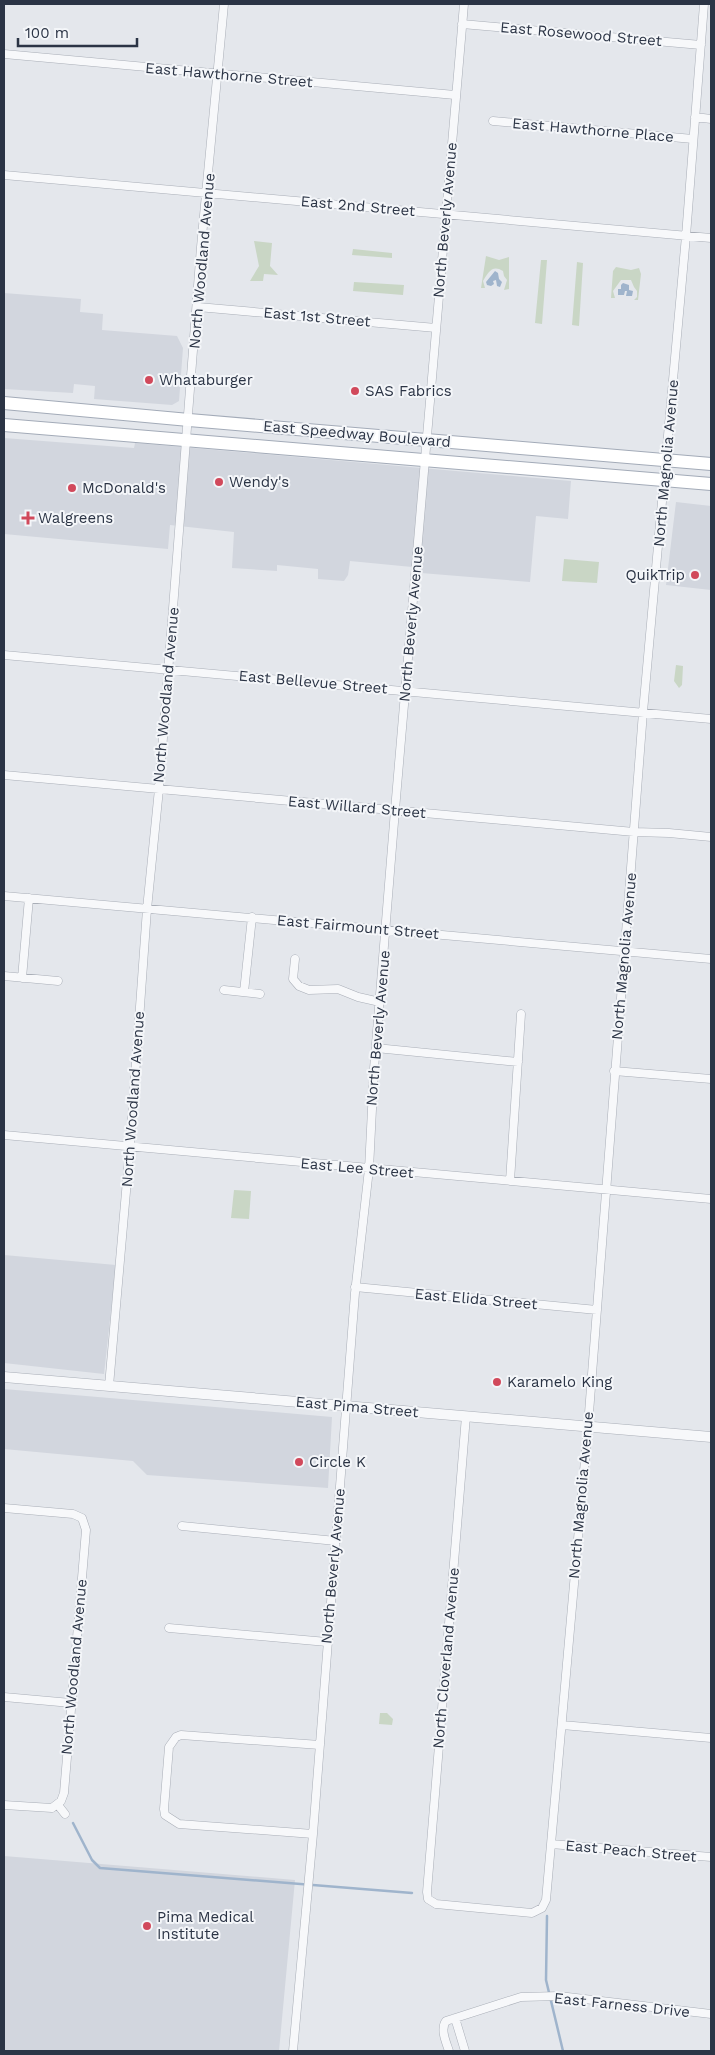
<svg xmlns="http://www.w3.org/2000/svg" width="715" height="2055" font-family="'Work Sans',sans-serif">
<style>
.built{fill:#d2d6de}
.green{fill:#c9d6c5}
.water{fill:#9fb4cc}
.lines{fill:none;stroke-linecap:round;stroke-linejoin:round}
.stream{stroke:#9fb4cc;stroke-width:2.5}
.minor-casing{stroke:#a9aeb7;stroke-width:9}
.tertiary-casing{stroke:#a9aeb7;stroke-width:11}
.primary-casing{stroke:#a3abb8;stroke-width:14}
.minor{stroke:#f7f8fa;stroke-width:8}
.tertiary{stroke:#f7f8fa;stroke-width:10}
.primary{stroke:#fff;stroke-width:12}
.poi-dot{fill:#d1495b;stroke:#f4f6f9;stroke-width:2}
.labels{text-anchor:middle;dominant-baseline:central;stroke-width:4;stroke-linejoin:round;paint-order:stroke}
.street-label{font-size:15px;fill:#2b3445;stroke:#f4f6f9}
.poi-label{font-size:15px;fill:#2b3445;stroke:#f4f6f9;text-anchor:start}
</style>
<rect width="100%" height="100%" fill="#e4e7ec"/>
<!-- built -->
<path class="built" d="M4 293 81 299 80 312 103 314 102 330 177 336 183 348 179 401 172 405 94 399 95 386 74 384 73 393 4 389Z
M4 438 134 448 135 443 571 481 568 519 536 516 530 582 421 573 412 567 350 561 348 575 344 581 318 579V569L277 565V571L232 568 234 532 170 525 168 549 4 534Z
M676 502 711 506V590L666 585Z
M4 1255 116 1265 104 1374 4 1363Z
M4 1389 332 1417 328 1488 147 1475 133 1461 4 1449Z
M4 1856 295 1880 279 2051H4Z"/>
<!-- green -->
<path class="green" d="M254 241 272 243 270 266 278 275 264 274 263 281H250L259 266Z
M353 249 392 253V258L352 255Z
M486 256 499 260 509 257V289L504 290 507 280 504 276 503 271C492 264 488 273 483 281L485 288H481Z
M541 260H547L542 324 535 323Z
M577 262 583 263 579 326 572 325Z
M616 267 631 270 639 268 641 274 638 300H634L637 297V291L634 287 631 280H621L613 291 615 298H611L613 271Z
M354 282 404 285 403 295 353 291Z
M564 559 599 562 597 583 562 581Z
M676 665 683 666 682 685 679 688 674 681Z
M234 1190 251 1191 249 1219 231 1218Z
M380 1713H387L393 1719 392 1725 379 1724Z"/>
<!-- water -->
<path class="water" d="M495 271 498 273 499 279 502 282 500 287 497 286 496 280 493 281 494 284 491 286 487 285 486 282Z
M623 283 629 285V290L633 291 632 296H626L627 291H625L624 295H618V289H621V285Z"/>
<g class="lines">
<!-- stream -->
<path class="stream" d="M73 1823 92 1860 100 1868 412 1893
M547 1916 546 1980 563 2051"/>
<!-- minor casing -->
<g class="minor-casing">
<path id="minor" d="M462 24 701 45
M4 54 455 95
M695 117 711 119
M493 121 693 139
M4 175 711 238
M198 307 436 328
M4 655 711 719
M4 775 634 832 669 833 711 837
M4 896 711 959
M295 959 293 979 299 986 309 990 338 989 358 997 380 1002
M4 976 58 981
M22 978 29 898
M224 990 260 994
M244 992 252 917
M376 1048 518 1062
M614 1071 711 1079
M4 1135 711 1199
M510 1181 521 1014
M355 1287 597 1310
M109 1386 130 1146 147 909 159 789 201 247 224 4
M466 1416 427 1892 428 1899 436 1904 532 1913 542 1908 546 1900 551 1844 588 1426 643 712 686 236 704 4
M4 1508 73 1514 82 1518 86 1530 64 1793 61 1801 52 1808 4 1805
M182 1526 336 1541
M169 1628 327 1642
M4 1697 71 1703
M562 1725 711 1738
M58 1805 65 1814
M313 1834 179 1824 165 1815 164 1809 169 1747 176 1737 181 1735 320 1745
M551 1844 711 1857
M455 2018 465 2051
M293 2051 313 1834 355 1293 369 1169 374 1069 395 810 464 4
M449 2051C446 2042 440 2029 446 2021L521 1997 559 1996 711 2014"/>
</g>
<!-- tertiary casing -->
<g class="tertiary-casing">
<path id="tertiary" d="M4 1377 711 1437"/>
</g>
<!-- primary casing -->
<g class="primary-casing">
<path id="primary" d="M4 403 189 420 711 464
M4 425 711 484"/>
</g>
<!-- minor -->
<use href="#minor" class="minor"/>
<!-- tertiary -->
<use href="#tertiary" class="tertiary"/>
<!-- primary -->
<use href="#primary" class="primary"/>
</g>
<!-- markers -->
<g class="poi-dot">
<circle cx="149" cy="380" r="5"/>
<circle cx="355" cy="391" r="5"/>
<circle cx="219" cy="482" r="5"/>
<circle cx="72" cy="488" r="5"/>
<path d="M25.5 510.5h5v5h5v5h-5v5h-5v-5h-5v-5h5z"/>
<circle cx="695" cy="575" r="5"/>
<circle cx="497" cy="1382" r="5"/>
<circle cx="299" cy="1462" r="5"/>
<circle cx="147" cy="1926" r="5"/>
</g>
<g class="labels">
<!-- street labels -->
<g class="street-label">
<text transform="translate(581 34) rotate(5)">East Rosewood Street</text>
<text transform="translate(229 75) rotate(5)">East Hawthorne Street</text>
<text transform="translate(593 130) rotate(5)">East Hawthorne Place</text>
<text transform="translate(358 206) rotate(5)">East 2nd Street</text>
<text transform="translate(445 220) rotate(-85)">North Beverly Avenue</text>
<text transform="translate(202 261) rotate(-85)">North Woodland Avenue</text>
<text transform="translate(317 317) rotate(5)">East 1st Street</text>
<text transform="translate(357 434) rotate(5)">East Speedway Boulevard</text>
<text transform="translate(666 463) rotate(-85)">North Magnolia Avenue</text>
<text transform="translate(411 624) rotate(-85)">North Beverly Avenue</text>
<text transform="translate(313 682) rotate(5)">East Bellevue Street</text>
<text transform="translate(166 695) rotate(-85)">North Woodland Avenue</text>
<text transform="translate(357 807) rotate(5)">East Willard Street</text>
<text transform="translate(358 927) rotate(5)">East Fairmount Street</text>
<text transform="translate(624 956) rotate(-85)">North Magnolia Avenue</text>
<text transform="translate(378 1028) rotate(-85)">North Beverly Avenue</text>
<text transform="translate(133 1099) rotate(-86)">North Woodland Avenue</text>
<text transform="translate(357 1168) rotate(5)">East Lee Street</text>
<text transform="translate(476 1299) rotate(5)">East Elida Street</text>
<text transform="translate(357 1407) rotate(5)">East Pima Street</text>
<text transform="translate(581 1495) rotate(-85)">North Magnolia Avenue</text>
<text transform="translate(333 1566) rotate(-85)">North Beverly Avenue</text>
<text transform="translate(446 1658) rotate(-85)">North Cloverland Avenue</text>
<text transform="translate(74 1667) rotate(-85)">North Woodland Avenue</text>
<text transform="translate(631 1851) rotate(5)">East Peach Street</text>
<text transform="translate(622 2005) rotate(6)">East Farness Drive</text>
</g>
<!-- poi labels -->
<g class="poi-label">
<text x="159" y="380">Whataburger</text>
<text x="365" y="391">SAS Fabrics</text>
<text x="229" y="482">Wendy's</text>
<text x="82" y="488">McDonald's</text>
<text x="38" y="518">Walgreens</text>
<text x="685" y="575" text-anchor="end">QuikTrip</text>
<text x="507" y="1382">Karamelo King</text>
<text x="309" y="1462">Circle K</text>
<text x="157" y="1917">Pima Medical<tspan x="157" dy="17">Institute</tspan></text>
</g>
</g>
<!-- border -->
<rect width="715" height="2055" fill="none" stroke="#2b3445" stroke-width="10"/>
<!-- scale -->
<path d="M18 38v8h119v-8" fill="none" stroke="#2b3445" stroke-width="2.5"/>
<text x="25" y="38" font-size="15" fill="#2b3445" stroke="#f4f6f9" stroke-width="4" paint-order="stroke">100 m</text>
</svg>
